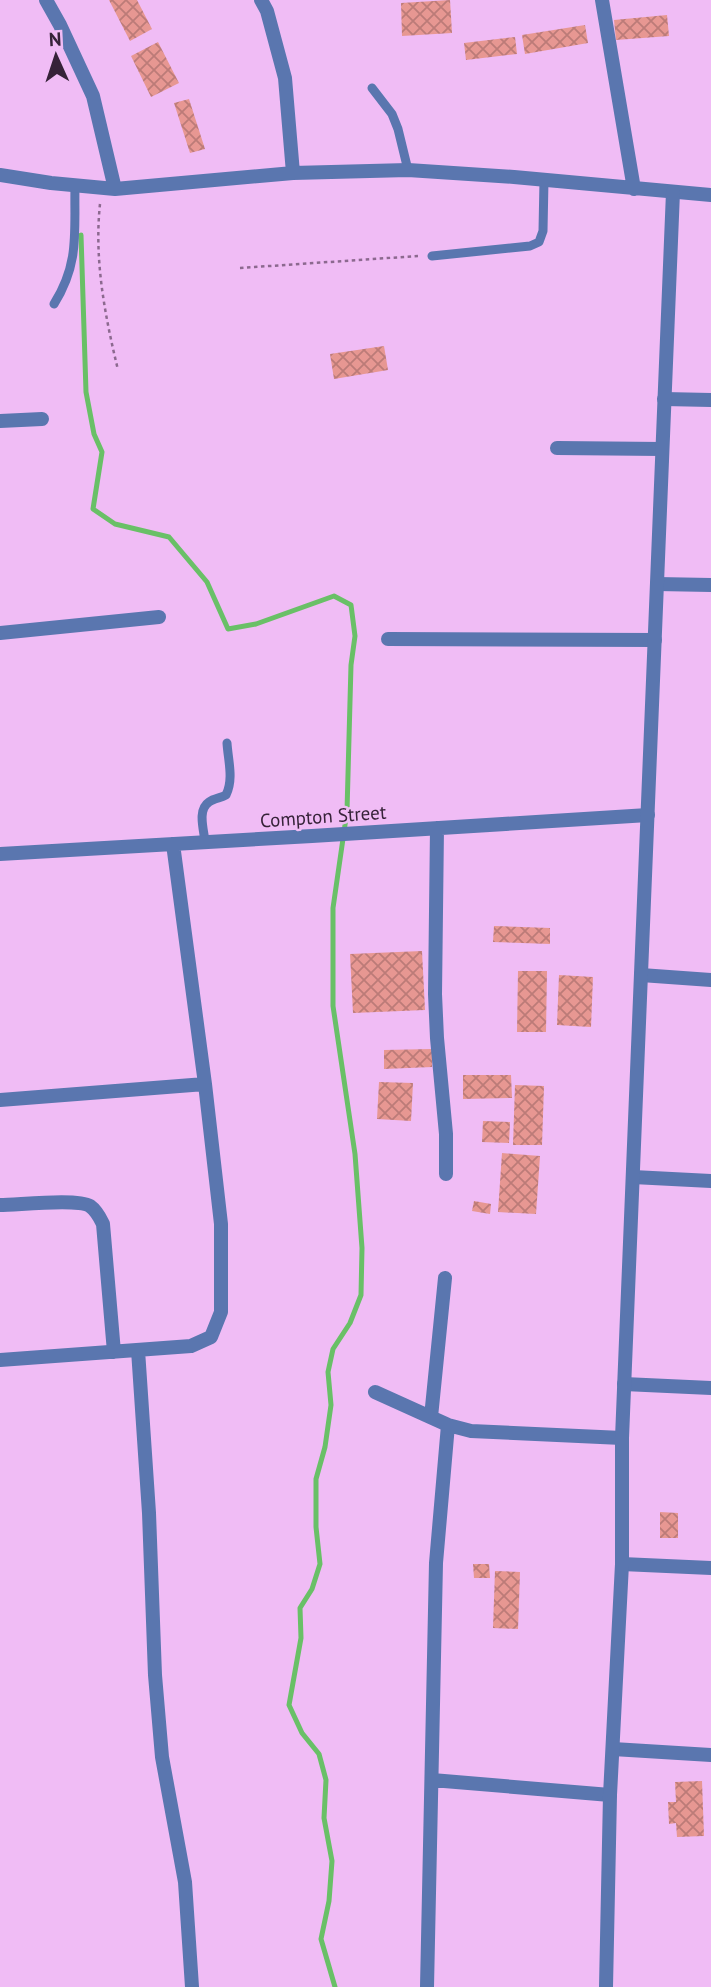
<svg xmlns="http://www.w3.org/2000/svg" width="711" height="1987" font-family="'PT Sans',sans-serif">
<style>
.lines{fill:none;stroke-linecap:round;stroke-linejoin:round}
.stream{stroke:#69c067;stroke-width:5}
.building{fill:url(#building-cross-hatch)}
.path{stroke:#8c698f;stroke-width:2.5;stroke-dasharray:3.5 3.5;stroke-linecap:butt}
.service{stroke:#5a76af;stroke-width:9}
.minor{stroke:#5a76af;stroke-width:14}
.tertiary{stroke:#5a76af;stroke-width:14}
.labels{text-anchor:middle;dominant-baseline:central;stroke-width:5;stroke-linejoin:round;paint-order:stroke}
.street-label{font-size:19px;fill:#362238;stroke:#f0bcf5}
</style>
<defs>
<pattern id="building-cross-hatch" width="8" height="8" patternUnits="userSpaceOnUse" patternTransform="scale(1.75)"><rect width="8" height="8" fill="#e79792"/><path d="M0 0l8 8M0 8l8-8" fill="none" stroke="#bc7b78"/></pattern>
</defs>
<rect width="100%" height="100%" fill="#f0bcf5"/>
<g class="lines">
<!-- stream -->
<path class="stream" d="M81 235 86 392 94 434 102 452 93 509 115 524 169 537 207 582 228 629 256 624 334 596 351 605 355 636 351 665 347 811 333 908V1006L355 1154 362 1248 361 1295 350 1323 333 1349 328 1372 331 1405 325 1447 316 1479V1527L320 1564 312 1589 300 1608 301 1638 289 1705 302 1733 319 1754 326 1780 324 1818 332 1861 329 1901 321 1939 335 1987"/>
</g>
<!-- building -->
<path class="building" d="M109 0H137L152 29 130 41Z
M450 0 452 33 402 36 401 3Z
M667 15 669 36 616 40 614 20Z
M585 25 588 43 525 54 522 35Z
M515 37 517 54 466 60 464 43Z
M158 42 179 83 151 97 131 56Z
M189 99 205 149 190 153 174 103Z
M384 346 388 370 334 379 330 354Z
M494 926 550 928V944L493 942Z
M422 951 425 1010 353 1013 350 954Z
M518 971H547L546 1032H517Z
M559 975 593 977 591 1027 557 1025Z
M432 1049V1067L384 1069V1050Z
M463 1075H511L512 1098 463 1099Z
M379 1082 413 1083 411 1121 377 1119Z
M515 1085 544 1086 542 1145H513Z
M483 1121 510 1122 509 1143 482 1142Z
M502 1153 540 1156 536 1214 498 1212Z
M474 1201 491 1204 490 1214 472 1211Z
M660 1512 678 1513V1538H660Z
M473 1564H489L490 1578H474Z
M495 1571 520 1572 518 1629 493 1628Z
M702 1781 704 1836 677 1837 676 1823 669 1824 668 1802H676L675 1782Z"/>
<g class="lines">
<!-- path -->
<path class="path" d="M100 204C94 260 105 316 118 370
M240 268 418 256"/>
<!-- service -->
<path class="service" d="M372 88 392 114 398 129 408 170
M432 256 530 246 539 242 543 231 544 180
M54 304C80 263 74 231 75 185
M205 842C204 830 197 810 209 802 214 798 221 798 226 795 234 779 228 760 227 743"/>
<!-- minor -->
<path class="minor" d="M46 0 60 25 93 96 115 189
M261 0 267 11 285 78 293 173
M602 0 634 189
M0 175 51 183 115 189 293 173 408 170 514 177 711 195
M664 399 711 400
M0 421 42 419
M557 448 662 449
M657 584 711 585
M0 633 159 617
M388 639 655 640
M437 828 435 994 437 1038 446 1134V1174
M0 854 312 836 648 815
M641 975 711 980
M0 1100 205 1084
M633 1177 711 1181
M0 1205C18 1205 77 1198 90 1206 97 1211 100 1218 103 1224L114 1352
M138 1350 149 1513 155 1675 162 1757 185 1882 192 1987
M0 1360 191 1346 211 1337 221 1312V1224L205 1084 173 844
M624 1384 711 1388
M375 1392 448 1425 471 1431 622 1438
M431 1417 445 1278
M622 1564 711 1568
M613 1749 711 1755
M432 1780 610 1795
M427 1987 436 1563 448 1425"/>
<!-- tertiary -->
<path class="tertiary" d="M606 1987 610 1795 622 1564V1438L673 192"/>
</g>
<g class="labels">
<!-- street labels -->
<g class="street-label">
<text transform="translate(323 816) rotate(-4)">Compton Street</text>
</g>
</g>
<!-- north arrow -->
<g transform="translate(56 56) rotate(357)" stroke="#f0bcf5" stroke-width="5" paint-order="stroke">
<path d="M0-5L12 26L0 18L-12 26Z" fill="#362238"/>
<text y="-10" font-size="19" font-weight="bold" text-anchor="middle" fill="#362238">N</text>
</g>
</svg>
